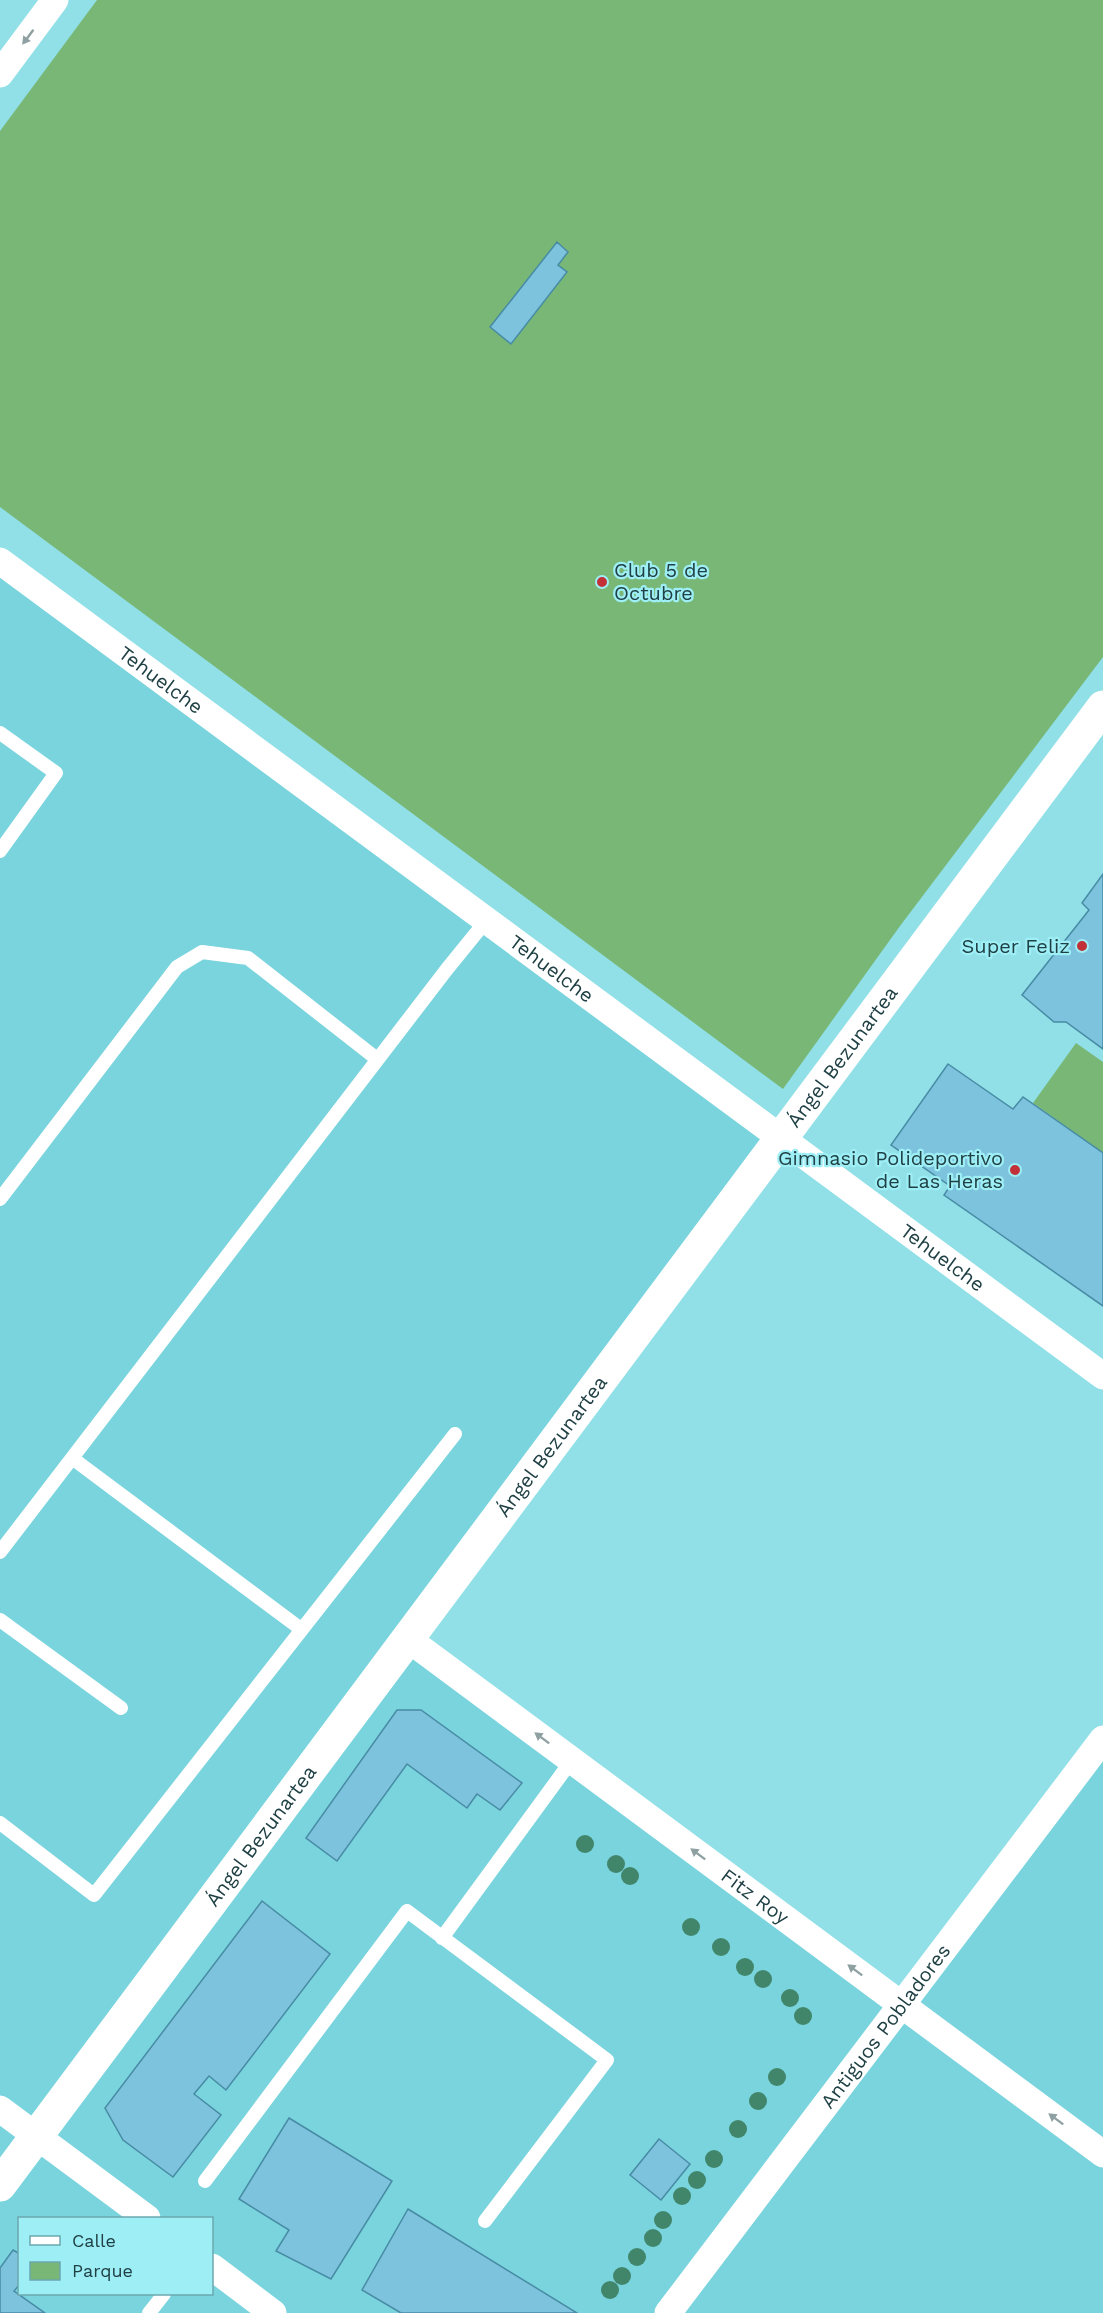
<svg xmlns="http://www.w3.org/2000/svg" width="1103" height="2313" font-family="'Work Sans',sans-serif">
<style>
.built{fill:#7ad4dd;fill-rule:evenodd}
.green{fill:#78b776}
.building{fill:#7ec3dd;stroke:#478ba4;stroke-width:1.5}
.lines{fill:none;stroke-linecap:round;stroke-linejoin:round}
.lane{stroke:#fff;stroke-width:14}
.street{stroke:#fff;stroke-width:27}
.secondary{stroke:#fff;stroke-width:33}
.tree{fill:#41866a}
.oneway{fill:#8fa0a2}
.poi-dot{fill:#c13137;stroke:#9eeef5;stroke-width:2}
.labels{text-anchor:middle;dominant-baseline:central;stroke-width:4.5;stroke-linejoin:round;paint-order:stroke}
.poi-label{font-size:20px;fill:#1f4044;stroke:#9eeef5;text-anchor:end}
.street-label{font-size:20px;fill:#1f4044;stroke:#9eeef5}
</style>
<rect width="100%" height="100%" fill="#91e0e8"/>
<!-- built -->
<path class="built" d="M0 561 781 1139 408 1639 902 2005 1103 1739V2313H0ZM20 2218H212V2294H20Z"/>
<!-- green -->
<path class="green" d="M97 0H1103V657L900 926 783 1089 0 507V131Z
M1076 1043 1103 1062V1153L1033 1103Z"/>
<!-- building -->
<path class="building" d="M557 242 568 252 558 265 567 272 511 344 490 327Z
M1103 874V1049L1066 1022H1054L1022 995 1089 910 1082 903Z
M948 1064 1013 1109 1023 1097 1103 1153V1306L944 1195 950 1186 891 1145Z
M397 1710H421L522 1783 500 1810 477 1794 467 1808 407 1764 337 1861 306 1838Z
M262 1901 330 1954 226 2090 209 2076 194 2094 221 2115 173 2177 123 2140 105 2108Z
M289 2118 392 2181 331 2279 276 2251 289 2230 239 2199Z
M659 2139 690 2164 661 2200 630 2175Z
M408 2209 577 2313H401L362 2290Z
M13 2250 20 2254V2284L14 2291 45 2313H0V2268Z"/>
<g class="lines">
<!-- lane -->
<path class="lane" d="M0 733 56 773 0 851
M0 1199 177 967 202 952 248 958 377 1059
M72 1458 301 1629
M0 1552 447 969 486 921
M0 1620 121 1708
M0 1823 94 1895 455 1434
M442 1938 572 1760
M205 2181 407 1911 607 2060 485 2221
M149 2313 164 2294"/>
<!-- street -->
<g class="street">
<path d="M0 74 55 0"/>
<path id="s1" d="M0 561 1103 1376"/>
<path id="s2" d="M408 1639 1103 2154"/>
<path d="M0 2109 147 2218"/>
<path d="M212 2267 273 2313"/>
<path id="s3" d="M668 2313 1103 1739"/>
</g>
<!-- secondary -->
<path class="secondary" id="s4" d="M0 2185 1103 707"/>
</g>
<!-- trees -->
<g class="tree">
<circle cx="585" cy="1844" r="9"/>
<circle cx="616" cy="1864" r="9"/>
<circle cx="630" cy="1876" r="9"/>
<circle cx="691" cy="1927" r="9"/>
<circle cx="721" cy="1947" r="9"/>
<circle cx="745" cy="1967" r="9"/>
<circle cx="763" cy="1979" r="9"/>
<circle cx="790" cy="1998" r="9"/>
<circle cx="803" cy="2016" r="9"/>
<circle cx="777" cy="2077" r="9"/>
<circle cx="758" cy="2101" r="9"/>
<circle cx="738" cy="2129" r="9"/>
<circle cx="714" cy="2159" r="9"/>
<circle cx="697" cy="2180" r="9"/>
<circle cx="682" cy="2196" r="9"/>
<circle cx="663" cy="2220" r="9"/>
<circle cx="653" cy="2238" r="9"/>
<circle cx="637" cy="2257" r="9"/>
<circle cx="622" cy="2276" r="9"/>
<circle cx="610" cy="2290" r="9"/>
</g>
<!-- one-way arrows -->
<defs><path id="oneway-solid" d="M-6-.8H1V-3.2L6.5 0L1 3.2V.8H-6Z" transform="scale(1.5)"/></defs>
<g class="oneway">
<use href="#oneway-solid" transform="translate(28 37) rotate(127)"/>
<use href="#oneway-solid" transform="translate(542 1738) rotate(-143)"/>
<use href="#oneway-solid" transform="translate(698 1854) rotate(-143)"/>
<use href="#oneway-solid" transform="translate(855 1970) rotate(-143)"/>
<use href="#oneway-solid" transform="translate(1056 2119) rotate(-143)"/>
</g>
<!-- markers -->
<g class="poi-dot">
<circle cx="602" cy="582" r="6"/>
<circle cx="1082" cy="946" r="6"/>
<circle cx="1015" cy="1170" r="6"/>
</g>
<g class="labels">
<!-- poi labels -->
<g class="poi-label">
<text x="614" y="570" text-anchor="start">Club 5 de<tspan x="614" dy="23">Octubre</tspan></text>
<text x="1070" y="946">Super Feliz</text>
<text x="1003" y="1158">Gimnasio Polideportivo<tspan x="1003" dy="23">de Las Heras</tspan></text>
</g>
<!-- street labels -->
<g class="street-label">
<text stroke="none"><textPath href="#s1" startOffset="200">Tehuelche</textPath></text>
<text stroke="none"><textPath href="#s1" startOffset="686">Tehuelche</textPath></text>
<text stroke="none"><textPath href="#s4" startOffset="1408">Ángel Bezunartea</textPath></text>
<text stroke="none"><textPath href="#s1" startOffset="1172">Tehuelche</textPath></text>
<text stroke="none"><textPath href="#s4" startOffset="922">Ángel Bezunartea</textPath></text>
<text stroke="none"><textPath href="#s4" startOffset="436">Ángel Bezunartea</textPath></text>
<text stroke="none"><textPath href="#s2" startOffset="432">Fitz Roy</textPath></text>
<text stroke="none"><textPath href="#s3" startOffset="360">Antiguos Pobladores</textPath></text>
</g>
</g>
<!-- legend -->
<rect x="18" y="2217" width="195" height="78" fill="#9eeef5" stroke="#6ba8ae" stroke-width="1.5"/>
<rect x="30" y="2236" width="30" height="9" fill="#ffffff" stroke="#6ba8ae" stroke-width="1.5"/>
<text x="72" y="2247" font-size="18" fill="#1f4044">Calle</text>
<rect x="30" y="2262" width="30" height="18" fill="#78b776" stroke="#6ba8ae" stroke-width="1.5"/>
<text x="72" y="2277" font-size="18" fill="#1f4044">Parque</text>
</svg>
